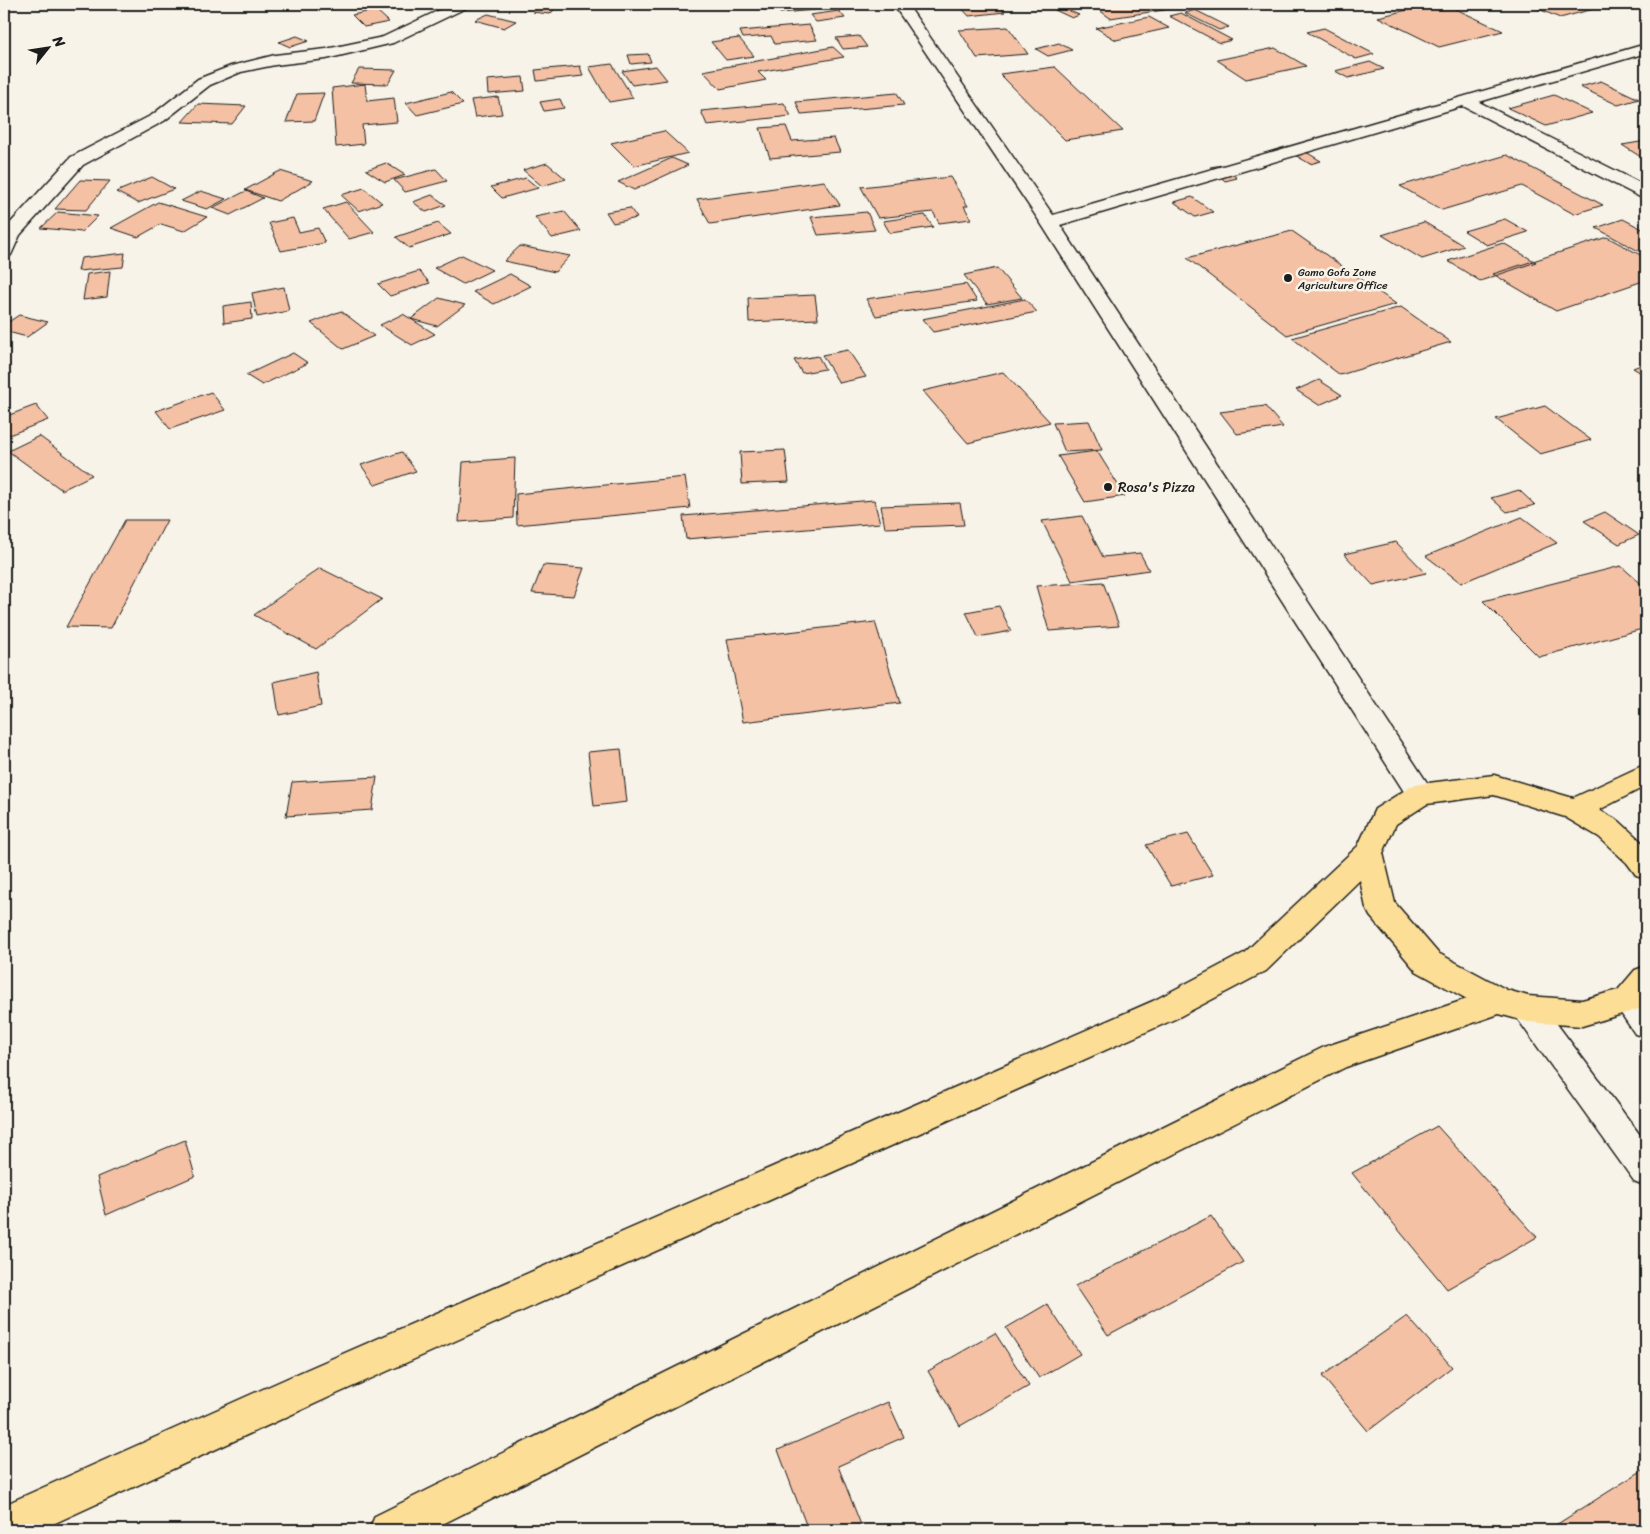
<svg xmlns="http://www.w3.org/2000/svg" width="1650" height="1534" font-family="Sriracha,sans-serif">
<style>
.building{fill:#f4c1a4;stroke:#1c1c1c}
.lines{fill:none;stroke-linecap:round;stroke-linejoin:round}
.minor-casing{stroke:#1c1c1c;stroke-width:3}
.tertiary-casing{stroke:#1c1c1c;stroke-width:3}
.trunk-casing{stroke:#1c1c1c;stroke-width:3}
.minor{fill:#f7f3e8;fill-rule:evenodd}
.tertiary{fill:#f7f3e8;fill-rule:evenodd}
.trunk{fill:#fcde96;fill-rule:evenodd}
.poi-dot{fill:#1c1c1c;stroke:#f7f3e8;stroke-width:2}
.labels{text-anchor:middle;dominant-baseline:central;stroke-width:5;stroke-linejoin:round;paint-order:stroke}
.far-poi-label{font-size:11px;fill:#1c1c1c;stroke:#f7f3e8;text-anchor:start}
.poi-label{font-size:14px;fill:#1c1c1c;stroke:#f7f3e8;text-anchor:start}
</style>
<rect width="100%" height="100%" fill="#f7f3e8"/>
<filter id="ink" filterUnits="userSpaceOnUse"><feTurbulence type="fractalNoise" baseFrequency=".02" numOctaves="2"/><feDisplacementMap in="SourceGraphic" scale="10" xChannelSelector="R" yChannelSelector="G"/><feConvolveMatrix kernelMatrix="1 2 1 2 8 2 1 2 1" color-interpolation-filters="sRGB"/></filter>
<g filter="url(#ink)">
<!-- building -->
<path class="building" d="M540 4H560L550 14 532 12Z
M775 4H811L815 10 780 13Z
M958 4H997L1005 12 969 16Z
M1091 4H1204L1110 18Z
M1432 4H1445L1503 31 1439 47 1378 17Z
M1527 4H1586L1597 8 1560 18Z
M1063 8 1079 15 1072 18 1055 10Z
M376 10 389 22 364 27 352 15Z
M1195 10 1229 27 1219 30 1185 13Z
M839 11 845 18 816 22 810 15Z
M1181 13 1232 40 1220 43 1169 16Z
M488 14 516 21 504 28 475 20Z
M1149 17 1169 28 1116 40 1096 28Z
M809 25 817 40 775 44 771 36 743 38 740 31Z
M1008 27 1028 54 977 58 959 30Z
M1324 28 1374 54 1356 59 1307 32Z
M297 36 309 41 290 47 279 42Z
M859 36 867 47 843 49 836 38Z
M739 38 754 56 726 60 711 42Z
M1059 43 1072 50 1048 56 1036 49Z
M833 47 844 57 758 72 766 80 720 89 703 71Z
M1275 48 1306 66 1246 79 1217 60Z
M648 54 651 62 631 64 628 55Z
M1370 62 1384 69 1348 78 1335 71Z
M612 64 633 98 609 102 589 67Z
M580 66 583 76 537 81 535 70Z
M656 66 667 80 632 85 622 71Z
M1055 67 1123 131 1065 140 1000 74Z
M359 69 396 70 388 84 351 83Z
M523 77 525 91 488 94 487 80Z
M1601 81 1639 99 1618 105 1580 87Z
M365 84 367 101 394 98 397 122 362 125 364 144 336 147 332 88Z
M451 92 463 104 417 115 406 103Z
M324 93 314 121 286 122 297 94Z
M897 93 904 105 801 114 796 102Z
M1554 95 1592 113 1546 126 1508 108Z
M498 97 502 114 475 117 471 100Z
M560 99 564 108 544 111 540 102Z
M784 103 791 116 707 125 701 111Z
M198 104 246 106 232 124 182 122Z
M786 126 792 141 834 138 840 152 770 158 760 128Z
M664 131 688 153 634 166 611 143Z
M1646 141V156L1641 157 1622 145Z
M1301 149 1321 161 1310 164 1290 152Z
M1507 155 1603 205 1574 214 1522 186 1442 210 1400 186Z
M672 158 688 165 634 190 618 182Z
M386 163 405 175 385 182 366 170Z
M547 163 566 179 542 186 523 170Z
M1222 165 1237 178 1225 181 1210 167Z
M436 169 447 181 405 192 394 180Z
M280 171 313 181 278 201 245 190Z
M152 177 174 189 138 203 116 192Z
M950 177 968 206H964L971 219 939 223 933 212 878 218 861 187Z
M526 178 538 188 502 198 491 187Z
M80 180 110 181 86 210 55 209Z
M824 181 840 205 710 224 697 199Z
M364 188 382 203 359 211 341 195Z
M201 191 226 199 207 209 181 201Z
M246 191 263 198 230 215 212 208Z
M432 195 446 205 426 212 413 202Z
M1192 197 1213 212 1195 217 1174 202Z
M158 202 207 217 184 231 161 224 138 237 111 228Z
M346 202 374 232 349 239 323 209Z
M630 208 637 218 613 223 606 212Z
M564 211 581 231 552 238 535 217Z
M58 212 98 216 82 232 41 228Z
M867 212 875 230 818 235 811 217Z
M925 215 933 227 890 233 883 221Z
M293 218 299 232 318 228 325 243 281 251 269 223Z
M1505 219 1528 232 1487 245 1464 231Z
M1623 219 1646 231V255L1596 228Z
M1424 222 1464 246 1422 259 1382 235Z
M438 223 451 234 409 248 396 237Z
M1292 231 1396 304 1287 335 1187 258Z
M1607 237 1646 258V280L1556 311 1493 274Z
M1503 243 1536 262 1480 281 1448 261Z
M520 246 570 256 555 272 504 261Z
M125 253 123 267 78 271 81 258Z
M462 255 492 270 463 284 434 268Z
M997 268 1022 298 987 304 964 275Z
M110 271 107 297 83 300 87 274Z
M419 271 430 283 390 296 378 284Z
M510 274 531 286 494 304 473 292Z
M966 284 977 301 876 316 866 299Z
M284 287 289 311 257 317 252 293Z
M815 295 818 319 749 322 748 298Z
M439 298 465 305 437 326 411 319Z
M1025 299 1037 312 933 332 922 319Z
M251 302 252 319 224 323 223 306Z
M1401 307 1451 342 1340 375 1292 338Z
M341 311 374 336 343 349 311 323Z
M403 314 435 334 412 345 380 325Z
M19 315 48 322 27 337 4 331V325Z
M848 350 866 377 839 383 822 355Z
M293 353 308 363 262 385 246 375Z
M818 356 825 369 802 373 794 360Z
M1646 363V376L1633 368Z
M1003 372 1050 422 968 443 923 391Z
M1319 380 1342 395 1319 405 1296 390Z
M211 392 225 410 170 429 156 411Z
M36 405 48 420 4 437V417Z
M1265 406 1283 427 1237 434 1220 412Z
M1545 406 1591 440 1540 454 1496 419Z
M1089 421 1102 450 1065 452 1053 423Z
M39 436 92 475 62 490 8 451Z
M785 450 789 482 742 484 740 452Z
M1097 451 1125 496 1085 502 1058 456Z
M402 452 416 471 375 485 361 465Z
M515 458 513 518 459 522 463 462Z
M685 477 690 508 517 525 516 494Z
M1519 490 1535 505 1507 512 1491 498Z
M874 500 880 523 686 539 683 516Z
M960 503 964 525 885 528 881 506Z
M1605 512 1639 535 1619 544 1584 521Z
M1082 516 1103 557 1140 553 1149 570 1072 581 1042 521Z
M1522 517 1557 543 1461 583 1426 556Z
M125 520H167L111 628 66 627Z
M1396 542 1426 573 1373 585 1344 554Z
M543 565 584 568 574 596 532 593Z
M1621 566 1646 588V628L1539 657 1483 601Z
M320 568 382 599 316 649 254 615Z
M1103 582 1119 626 1049 631 1036 586Z
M999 606 1011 631 978 637 966 612Z
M875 622 900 703 743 722 727 639Z
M316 672 321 706 279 715 274 682Z
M621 749 627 802 594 806 588 752Z
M377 777 372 810 286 816 292 782Z
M1188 834 1213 875 1171 886 1146 845Z
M1437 1126 1537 1237 1447 1289 1352 1173Z
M185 1140 195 1176 106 1215 97 1177Z
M1211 1216 1243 1262 1108 1335 1075 1286Z
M1047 1304 1080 1354 1039 1378 1006 1328Z
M1407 1316 1452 1367 1368 1431 1322 1376Z
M995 1333 1029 1386 960 1426 928 1371Z
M888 1402 904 1437 838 1466 863 1530H808L778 1450Z
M1646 1468V1530H1548Z"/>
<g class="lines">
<!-- minor casing -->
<g class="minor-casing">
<path id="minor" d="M452 4H470L468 7 393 43 326 59 275 65 241 72 210 85 164 121 83 165 20 235 11 255 4 257V230L71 157 152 115 198 79 231 66 275 55 326 49 383 37Z
M893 4H907L1053 215 1646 44V53L1479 102 1646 186V198L1640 197 1463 106 1060 225 1430 787 1434 794 1430 801 1420 804 1410 801 1040 222Z"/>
</g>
<!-- tertiary casing -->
<g class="tertiary-casing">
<path id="tertiary" d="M1628 987C1650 996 1646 1014 1646 1037L1635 1034 1612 1000 1617 991Z
M1528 996 1539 1000 1646 1143V1186L1634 1181 1517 1018 1512 1009 1517 1000Z"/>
</g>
<!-- trunk casing -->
<g class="trunk-casing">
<path id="trunk" d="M1646 764V786L1599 810 1619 821 1646 846V878L1636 875 1627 863 1599 837 1565 817 1494 795 1427 804 1396 824 1383 853 1395 903 1438 953 1507 990 1528 996 1582 1000 1618 990 1635 970 1646 966V1001L1639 1009 1582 1026 1528 1022 1499 1014 1346 1067 431 1530H369L375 1516 1324 1047 1467 999 1416 971 1370 916 1366 908 1360 880 1266 971 1175 1019 334 1395 40 1530H4V1505L308 1369 1153 1001 1244 953 1358 846 1375 809 1410 787 1420 784 1494 775 1573 798Z"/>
</g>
<!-- minor -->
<use href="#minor" class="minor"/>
<!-- tertiary -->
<use href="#tertiary" class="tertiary"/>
<!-- trunk -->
<use href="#trunk" class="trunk"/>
</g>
</g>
<!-- markers -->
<g class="poi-dot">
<circle cx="1288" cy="278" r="5"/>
<circle cx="1108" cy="487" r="5"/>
</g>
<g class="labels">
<!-- far-poi labels -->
<g class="far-poi-label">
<text x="1298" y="272">Gamo Gofa Zone<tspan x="1298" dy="13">Agriculture Office</tspan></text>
</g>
<!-- poi labels -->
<g class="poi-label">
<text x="1118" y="487">Rosa's Pizza</text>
</g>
</g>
<!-- margin -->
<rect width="1650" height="1534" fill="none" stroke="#f7f3e8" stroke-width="20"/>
<rect x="10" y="10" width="1630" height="1514" fill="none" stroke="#1c1c1c" stroke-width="2" filter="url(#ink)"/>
<!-- north arrow -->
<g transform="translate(48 48) rotate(60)" stroke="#f7f3e8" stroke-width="4" paint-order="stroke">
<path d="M0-4L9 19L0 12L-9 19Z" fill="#1c1c1c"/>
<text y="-8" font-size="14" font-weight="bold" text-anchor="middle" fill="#1c1c1c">N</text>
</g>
</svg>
